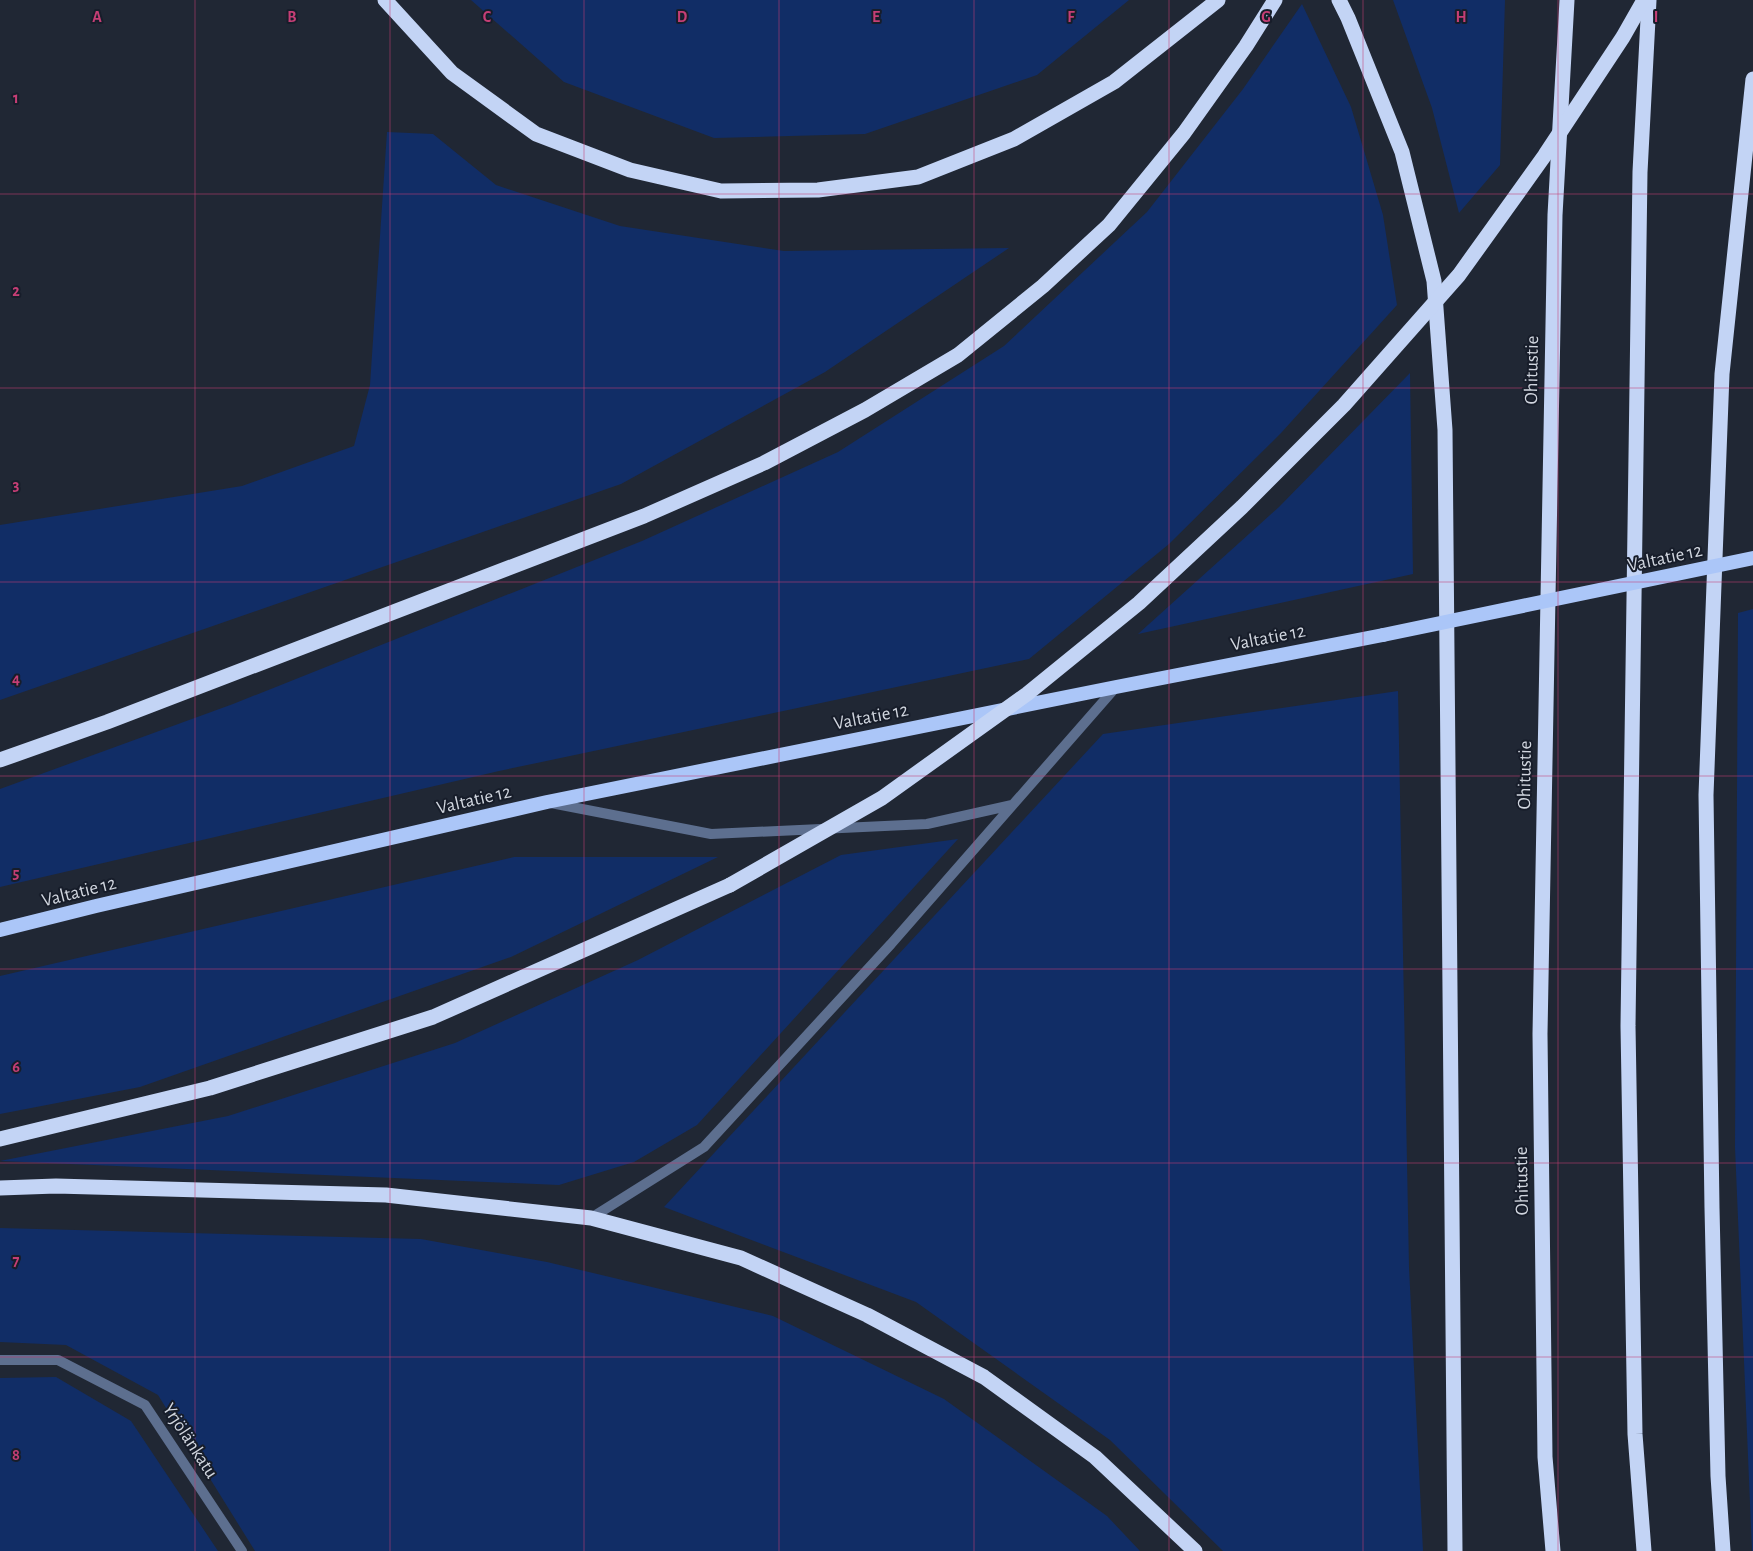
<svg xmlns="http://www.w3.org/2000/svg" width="1753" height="1551" font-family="'Alegreya Sans',sans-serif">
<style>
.green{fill:#112d66}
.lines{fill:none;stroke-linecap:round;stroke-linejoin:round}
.service{stroke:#5d6f8f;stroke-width:10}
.minor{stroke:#5d6f8f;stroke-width:10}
.trunk{stroke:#abc6f8;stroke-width:14}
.motorway{stroke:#c3d4f5;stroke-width:15}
.trunk-bridge{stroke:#abc6f8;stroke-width:14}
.motorway-bridge{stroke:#c3d4f5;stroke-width:15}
.grid{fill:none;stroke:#c53e75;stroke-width:1;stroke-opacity:0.55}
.labels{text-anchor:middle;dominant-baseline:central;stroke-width:4;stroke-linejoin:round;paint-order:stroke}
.street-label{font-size:19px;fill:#d1d6df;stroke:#171d2a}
.grid-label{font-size:16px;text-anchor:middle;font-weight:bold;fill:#c53e75;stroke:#171d2a;stroke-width:4;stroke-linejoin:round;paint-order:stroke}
</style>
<rect width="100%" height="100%" fill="#202734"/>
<!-- green -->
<path class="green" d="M471 0H1129L1037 75 865 134 714 138 564 82Z
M1393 0H1505L1500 165 1459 213 1432 108Z
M1302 4 1351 107 1383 215 1397 305 1281 433 1169 544 1029 659 499 771 0 887V789L233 704 642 541 838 452 1004 346 1147 212 1243 89Z
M387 132 433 134 496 185 620 226 784 251 1009 248 825 372 621 484 0 700V525L242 486 354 446 370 385Z
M1410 373 1413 574 1138 634 1279 507Z
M1753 609V1551H1752L1735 1147 1738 613Z
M1398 691 1409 1267 1423 1551H1223L1110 1440 916 1302 664 1207 1103 734Z
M958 839 697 1125 634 1162 559 1185 0 1161 228 1116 455 1043 638 960 841 855Z
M514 857H718L511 957 140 1087 0 1114V976Z
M0 1228 421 1239 547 1262 773 1316 944 1399 1107 1516 1140 1551H255L158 1395 66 1345 0 1342Z
M56 1377 131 1421 218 1551H0V1378Z"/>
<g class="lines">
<!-- service -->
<path class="service" d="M551 803 711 834 927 824 1012 805
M591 1218 704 1147 891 944 1116 687"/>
<!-- minor -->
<path class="minor" d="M0 1360H58L145 1405 242 1551"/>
<!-- trunk -->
<path class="trunk" d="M0 930 96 906 547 802 1116 687 1383 635"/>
<!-- motorway -->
<path class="motorway" d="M385 0 452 73 536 134 630 170 721 191 818 190 918 177 1014 139 1114 82 1218 0
M1339 0 1348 18 1402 152 1434 281 1445 430 1455 1551
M0 760 107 722 644 516 764 463 865 410 958 355 1043 286 1109 225 1184 133 1246 46 1275 0
M0 1139 210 1088 433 1017 730 885
M0 1188 56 1186 386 1195 591 1218 741 1258 867 1315 984 1377 1095 1457 1195 1551
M1553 1551 1545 1457 1540 1034 1555 215 1567 0
M1644 1551 1635 1434 1628 1026 1640 172 1649 0
M1723 1551 1718 1476 1712 1208 1706 795 1722 374 1753 79"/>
<!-- trunk-bridge -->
<path class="trunk-bridge" d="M1383 635 1753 558"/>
<!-- motorway-bridge -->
<path class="motorway-bridge" d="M730 885 882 798 1027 694 1139 603 1242 507 1344 405 1459 275 1545 155 1623 37 1644 0"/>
</g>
<!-- grid -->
<path class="grid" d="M195 0V1551M390 0V1551M584 0V1551M779 0V1551M974 0V1551M1169 0V1551M1363 0V1551M1558 0V1551M0 194H1753M0 388H1753M0 582H1753M0 776H1753M0 969H1753M0 1163H1753M0 1357H1753"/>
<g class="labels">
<!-- street labels -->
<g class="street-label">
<text transform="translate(1532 370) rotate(-89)">Ohitustie</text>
<text transform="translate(1665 558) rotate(-12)">Valtatie 12</text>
<text transform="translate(1268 638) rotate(-11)">Valtatie 12</text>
<text transform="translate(871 717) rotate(-11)">Valtatie 12</text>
<text transform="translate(1525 775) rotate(-89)">Ohitustie</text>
<text transform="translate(474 800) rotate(-13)">Valtatie 12</text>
<text transform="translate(79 892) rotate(-14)">Valtatie 12</text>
<text transform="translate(1522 1181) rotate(-91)">Ohitustie</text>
<text transform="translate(190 1441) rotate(57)">Yrjölänkatu</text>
</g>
</g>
<g class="grid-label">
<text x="97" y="22">A</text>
<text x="292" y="22">B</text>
<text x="487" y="22">C</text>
<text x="682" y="22">D</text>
<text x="876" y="22">E</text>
<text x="1071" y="22">F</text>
<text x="1266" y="22">G</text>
<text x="1461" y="22">H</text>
<text x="1656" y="22">I</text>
<text x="16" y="103">1</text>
<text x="16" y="296">2</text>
<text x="16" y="490">3</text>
<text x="16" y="684">4</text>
<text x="16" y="878">5</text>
<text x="16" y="1072">6</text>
<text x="16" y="1266">7</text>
<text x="16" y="1460">8</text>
</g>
</svg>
